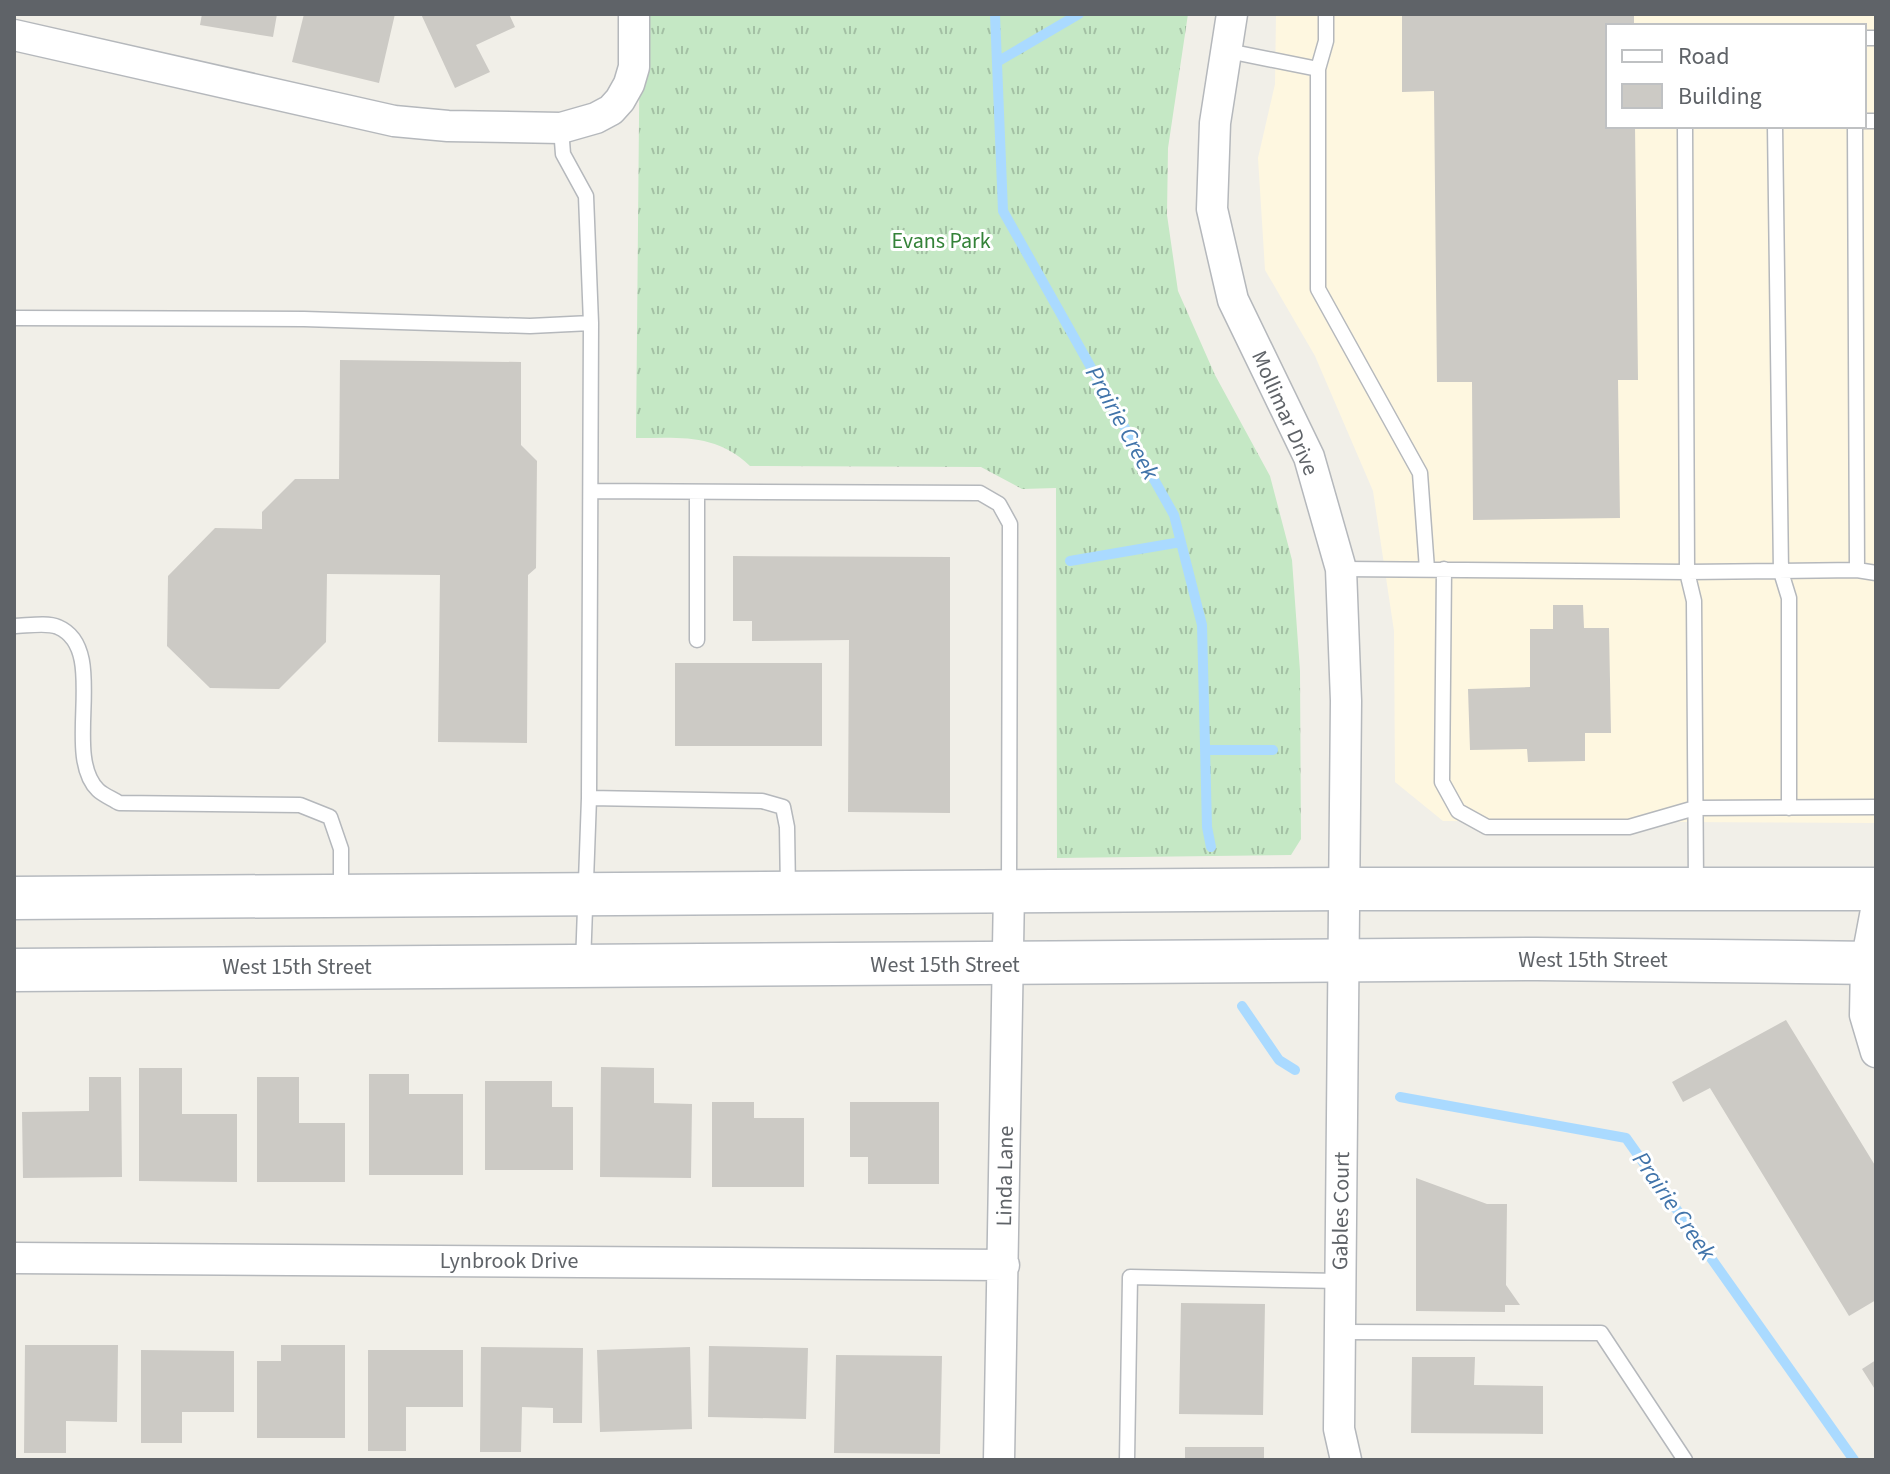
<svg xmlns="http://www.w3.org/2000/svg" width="1890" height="1474" font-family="'Source Sans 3',sans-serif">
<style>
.commercial{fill:#fef7e0;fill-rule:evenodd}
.grass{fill:url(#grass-tufts)}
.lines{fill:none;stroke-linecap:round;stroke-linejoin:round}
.stream{stroke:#aadaff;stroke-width:10}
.building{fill:#cccac5}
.lane-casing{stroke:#b5b8bc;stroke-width:17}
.street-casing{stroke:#b5b8bc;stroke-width:33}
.secondary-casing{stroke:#b6babf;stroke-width:45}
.lane{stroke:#fff;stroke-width:14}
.street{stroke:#fff;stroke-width:30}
.secondary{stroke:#fff;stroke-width:42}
.labels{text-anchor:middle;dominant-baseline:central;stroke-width:6;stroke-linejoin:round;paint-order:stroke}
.park-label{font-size:22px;fill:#348238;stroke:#fff}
.street-label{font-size:22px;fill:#5f6368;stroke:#fff}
.water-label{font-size:24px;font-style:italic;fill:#4174aa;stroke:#fff}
</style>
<defs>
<pattern id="grass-tufts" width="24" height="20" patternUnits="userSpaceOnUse" patternTransform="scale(2)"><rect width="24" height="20" fill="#c5e8c5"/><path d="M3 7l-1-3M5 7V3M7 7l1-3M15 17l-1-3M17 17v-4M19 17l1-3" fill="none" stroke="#a3c0a4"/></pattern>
</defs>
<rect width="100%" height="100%" fill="#f1efe8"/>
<!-- commercial -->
<path class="commercial" d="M1276 14H1876V823L1443 821 1395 782 1394 631 1373 491 1315 356 1265 270 1258 158 1275 84ZM1608 26H1864V126H1608Z"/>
<!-- grass -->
<path class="grass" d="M640 14H1188L1168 148 1167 215 1178 291 1215 375 1270 476 1292 560 1300 671 1301 839 1291 855 1057 858 1056 488 1022 489 981 467 750 466C716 433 679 438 636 438Z"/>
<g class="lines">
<!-- stream -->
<path class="stream" d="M995 14 1003 211 1174 515 1202 625 1207 827 1211 847
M997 62 1079 14
M1070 561 1181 542
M1205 750H1273
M1242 1006 1279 1060 1295 1070
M1400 1097 1626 1138 1854 1460"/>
</g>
<!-- building -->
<path class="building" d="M202 14H277L273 37 200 25Z
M304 14H395L379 83 292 62Z
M421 14H509L515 27 476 45 490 72 455 88Z
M1402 14H1634V26H1608V126H1635L1638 380H1618L1620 518 1473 520 1472 382H1437L1434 91 1402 92Z
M340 360 521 362V445L537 461 536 568 528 575 527 743 438 742 440 575 327 574 326 642 279 689 210 688 167 646 168 576 215 528 262 529V512L295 479H339Z
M733 556 950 557V813L848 812 849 640 752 641V621H733Z
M1553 605H1583L1584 628H1609L1611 733H1585V761L1528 762 1527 749 1470 750 1468 689 1530 687V629H1553Z
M675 663H822V746H675Z
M1786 1020 1876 1167V1300L1849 1316 1710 1088 1683 1102 1672 1082Z
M601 1067 654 1068V1103L692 1104 691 1178 600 1177Z
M139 1068H182V1114H237V1182L139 1181Z
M369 1074H409V1094H463V1175H369Z
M89 1077H121L122 1177 23 1178 22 1112 89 1111Z
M257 1077H299V1123H345V1182H257Z
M485 1081H552V1107H573V1170H485Z
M712 1102H754V1118H804V1187H712Z
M850 1102H939V1184H868V1157H850Z
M1416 1178 1487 1204H1507L1506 1285 1520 1305H1505V1312L1416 1311Z
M1181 1303 1265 1304 1263 1415 1179 1414Z
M25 1345H118L117 1422 66 1421V1453H24Z
M281 1345H345V1438H257V1361H281Z
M709 1346 808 1348 806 1419 708 1417Z
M481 1347 583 1348 582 1423H553V1408L522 1407 521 1452H480Z
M690 1347 692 1429 600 1432 597 1350Z
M141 1350 234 1351V1412H182V1443H141Z
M368 1350H463V1407H406V1451H368Z
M836 1355 942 1356 940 1454 834 1453Z
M1412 1357H1475L1474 1385 1543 1386V1434L1411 1433Z
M1876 1360V1391L1862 1369Z
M1185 1447H1264V1460H1185Z"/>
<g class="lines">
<!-- lane casing -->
<g class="lane-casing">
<path id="lane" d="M1326 14V41L1318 69V289L1420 473 1427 569
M1864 38H1876
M1228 51 1318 69
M1864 121H1876
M1685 126 1687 572 1857 570 1876 573
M1775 126 1781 572 1789 598V808
M1855 126 1857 570
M561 128 563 154 586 196 591 323 589 798 583 964
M14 318 304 319 530 326 591 323
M592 491 980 493 999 504 1010 524 1009 887
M1341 569 1687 572 1694 601 1696 884
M1444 569 1442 782 1458 811 1487 827H1629L1695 808 1876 807
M14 626C26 626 47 622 58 627 110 649 61 754 98 790 103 795 113 799 119 803L300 805 330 817 341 849V892
M697 640V492
M589 798 762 801 783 807 787 827 788 891
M1340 1332 1601 1333 1685 1460
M1127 1460 1130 1277 1341 1281"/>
</g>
<!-- street casing -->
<g class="street-casing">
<path id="street" d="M1232 14 1215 123 1212 209 1233 300 1309 457 1341 569 1346 701 1339 1429 1346 1460
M14 35 394 121 448 126 561 128 596 118 611 110 620 100 629 84 634 67V14
M1876 910 1866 963 1865 1015 1876 1052
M14 1258 1004 1265
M999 1460 1009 891"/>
</g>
<!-- secondary casing -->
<g class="secondary-casing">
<path id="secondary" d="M14 898 1344 889H1876
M14 970 1537 959 1876 963"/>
</g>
<!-- lane -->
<use href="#lane" class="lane"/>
<!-- street -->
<use href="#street" class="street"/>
<!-- secondary -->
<use href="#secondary" class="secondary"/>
</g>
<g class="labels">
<!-- park labels -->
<g class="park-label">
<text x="941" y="241">Evans Park</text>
</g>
<!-- street labels -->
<g class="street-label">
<text transform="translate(1285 413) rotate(66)">Mollimar Drive</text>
<text x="1593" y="960">West 15th Street</text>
<text x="945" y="965">West 15th Street</text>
<text x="297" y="967">West 15th Street</text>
<text transform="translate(1005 1176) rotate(-89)">Linda Lane</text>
<text transform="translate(1341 1211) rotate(-89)">Gables Court</text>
<text x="509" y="1261">Lynbrook Drive</text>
</g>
<!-- water labels -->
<g class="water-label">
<text transform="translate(1122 423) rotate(61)">Prairie Creek</text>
<text transform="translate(1674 1206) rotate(55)">Prairie Creek</text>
</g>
</g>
<!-- border -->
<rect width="1890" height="1474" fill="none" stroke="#5f6368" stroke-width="32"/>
<!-- legend -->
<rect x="1606" y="24" width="260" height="104" fill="#ffffff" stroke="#bfc1c3" stroke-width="2"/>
<rect x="1622" y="50" width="40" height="12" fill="#ffffff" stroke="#bfc1c3" stroke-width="2"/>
<text x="1678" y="64" font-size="24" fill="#5f6368">Road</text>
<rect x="1622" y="84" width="40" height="24" fill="#cccac5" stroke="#bfc1c3" stroke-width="2"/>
<text x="1678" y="104" font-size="24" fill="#5f6368">Building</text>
</svg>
